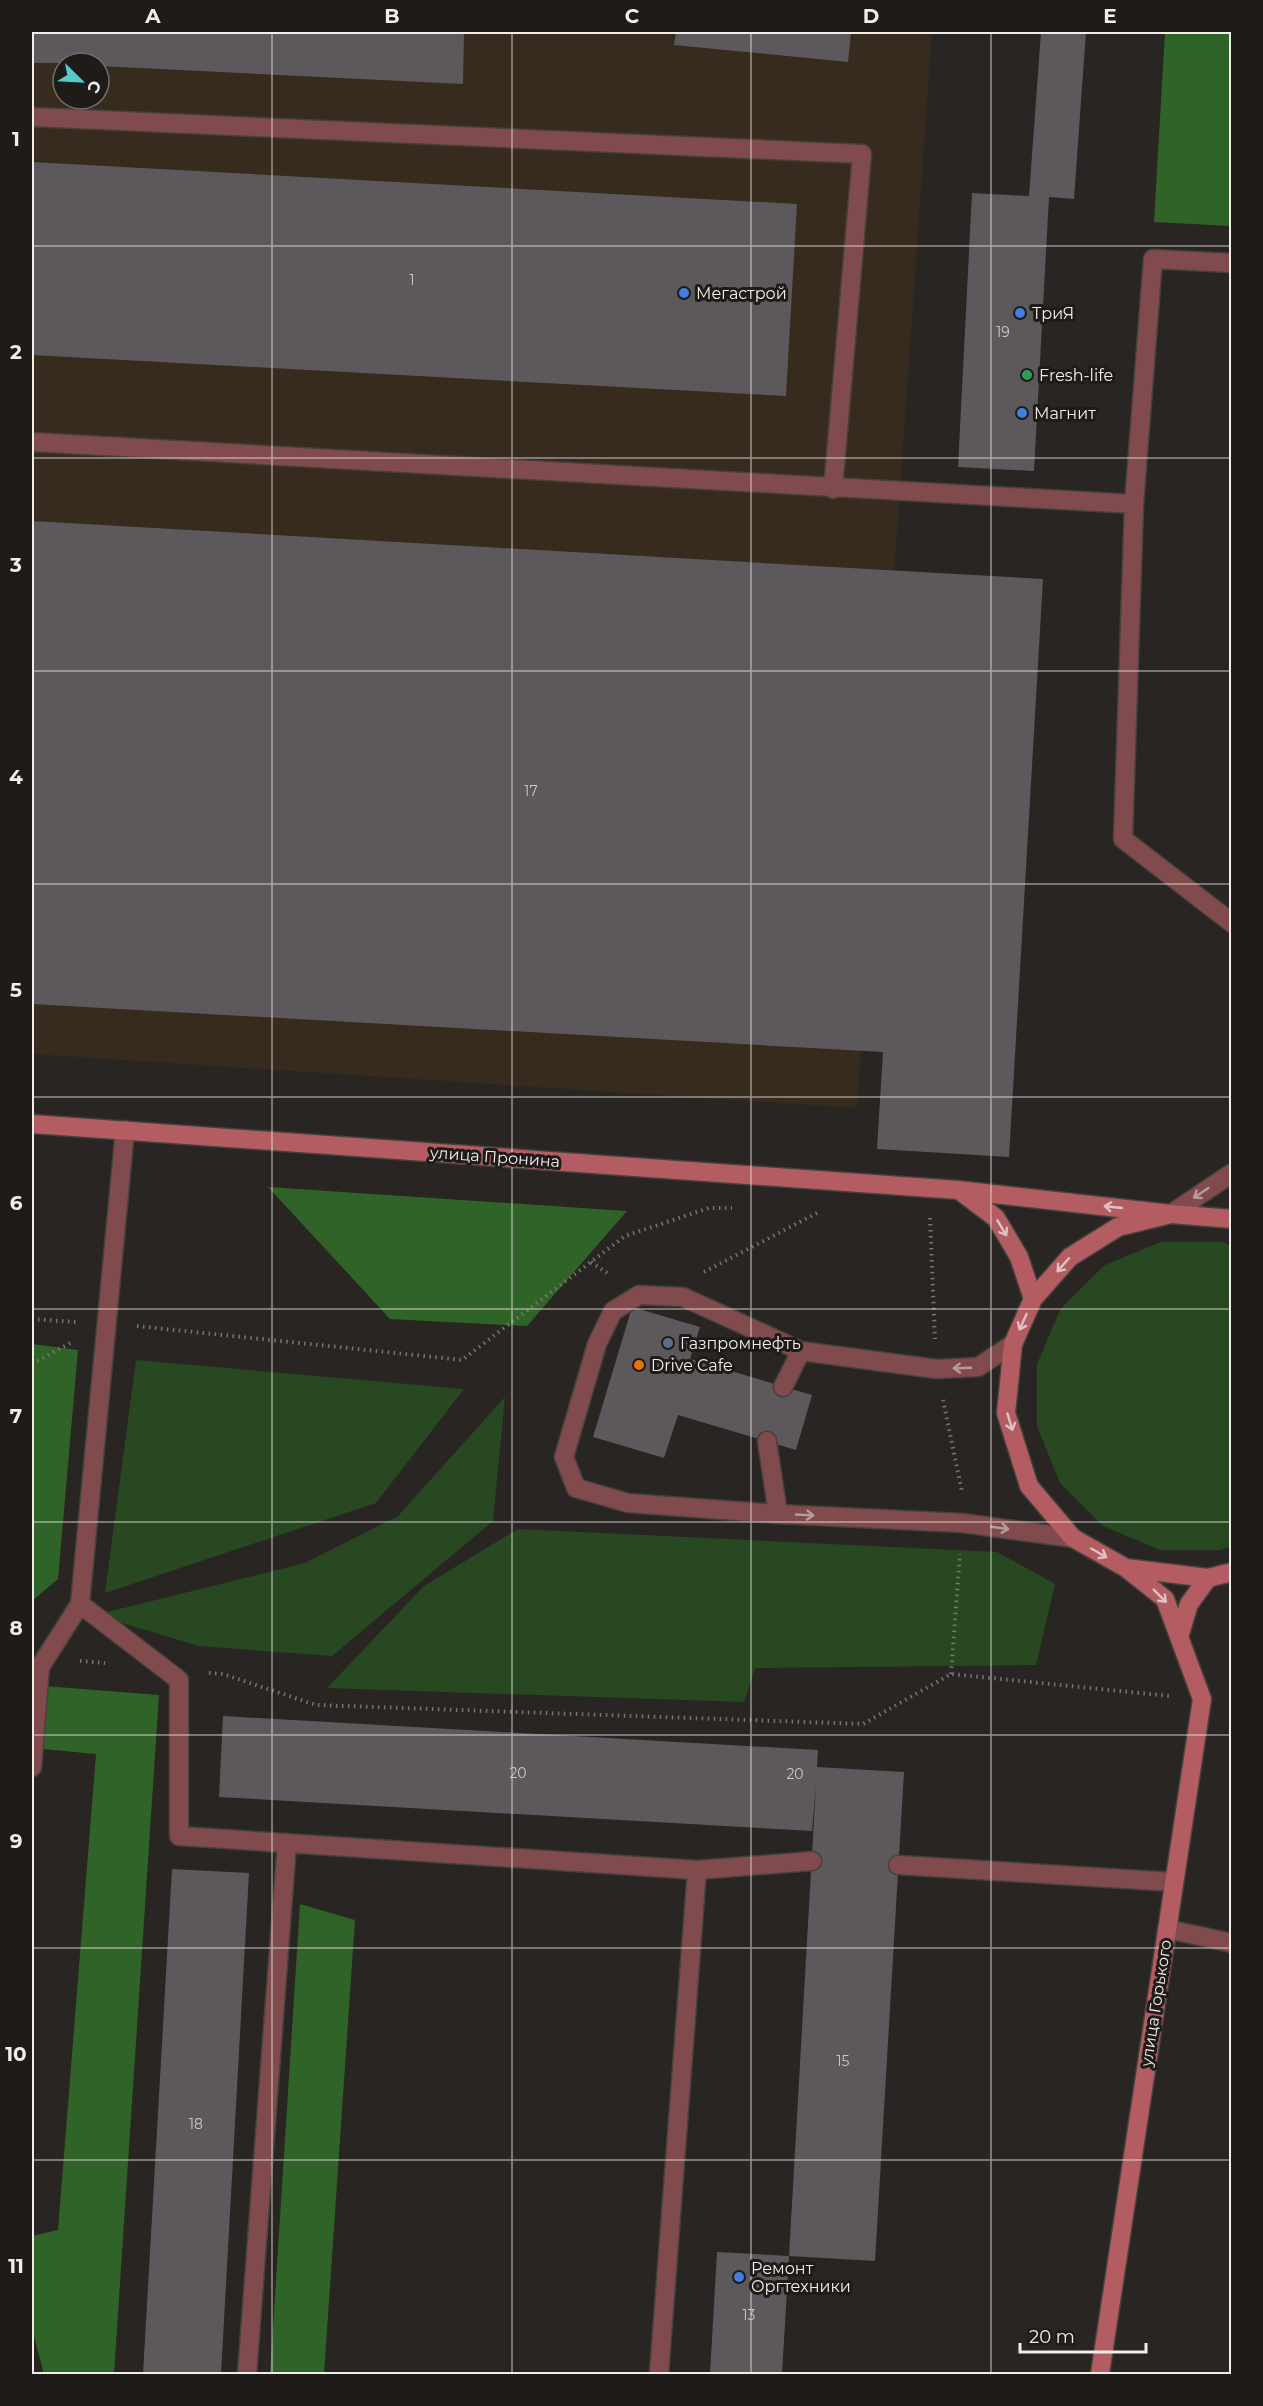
<svg xmlns="http://www.w3.org/2000/svg" width="1263" height="2406" font-family="Montserrat,sans-serif">
<style>
.industrial{fill:#372b1d;fill-rule:evenodd}
.green{fill:#284822}
.forest{fill:#306328}
.building{fill:#5d585b}
.lines{fill:none;stroke-linecap:round;stroke-linejoin:round}
.lane-casing{stroke:#45413e;stroke-width:21}
.street-casing{stroke:#45413e;stroke-width:21}
.secondary-casing{stroke:#45413e;stroke-width:21}
.path{stroke:#797573;stroke-width:4;stroke-dasharray:1.5 4.5;stroke-linecap:butt}
.lane{stroke:#814a4c;stroke-width:18}
.street{stroke:#814a4c;stroke-width:18}
.secondary{stroke:#b35c61;stroke-width:18}
.oneway{stroke:#b89c9c}
.oneway2{stroke:#dec2c2}
.grid{fill:none;stroke:#f0edeb;stroke-width:1.5;stroke-opacity:0.55}
.shop-dot{fill:#3f7fe0;stroke:#1f1b19;stroke-width:2}
.leisure-dot{fill:#2e9e5b;stroke:#1f1b19;stroke-width:2}
.service-dot{fill:#5c6f8a;stroke:#1f1b19;stroke-width:2}
.food-dot{fill:#e8710a;stroke:#1f1b19;stroke-width:2}
.labels{text-anchor:middle;dominant-baseline:central;stroke-width:6;stroke-linejoin:round;paint-order:stroke}
.number-label{font-size:14px;fill:#cbc8c7}
.poi-label{font-size:16px;fill:#f0edeb;stroke:#1f1b19;text-anchor:start}
.street-label{font-size:16px;fill:#f0edeb;stroke:#1f1b19}
.neatline{fill:none;stroke:#f0edeb;stroke-width:2}
.grid-label{font-size:20px;text-anchor:middle;font-weight:bold;fill:#f0edeb}
</style>
<rect width="100%" height="100%" fill="#292522"/>
<!-- industrial -->
<path class="industrial" d="M32 32H932L857 1108 32 1054ZM63 63H99V99H63Z"/>
<!-- green -->
<path class="green" d="M1161 1242H1223L1231 1246 1232 1546 1220 1550H1160L1103 1526 1060 1483 1037 1426V1364L1061 1308 1105 1265Z
M136 1360 464 1389 376 1503 105 1593Z
M505 1397 493 1521 332 1656 199 1646 95 1615 305 1563 398 1516Z
M518 1529 997 1552 1055 1584 1036 1665 755 1668 744 1702 327 1688 424 1586Z"/>
<!-- forest -->
<path class="forest" d="M1165 32H1231V226L1154 222Z
M268 1187 627 1211 527 1326 390 1319Z
M32 1344 78 1350 58 1579 32 1601Z
M32 1685 159 1695 114 2374H44L32 2329V2236L58 2230 96 1754 32 1748Z
M300 1904 355 1920 324 2374H270Z"/>
<!-- building -->
<path class="building" d="M32 32H464L463 84 99 66V63H32Z
M676 32H851L848 62 674 45Z
M1041 32H1086L1074 199 1049 197 1034 471 958 467 972 193 1029 196Z
M32 162 797 204 786 396 32 355Z
M32 521 1043 579 1009 1157 877 1149 883 1052 32 1004Z
M632 1307 700 1327 690 1359 812 1395 796 1450 678 1415 664 1458 593 1437Z
M223 1716 818 1750 817 1767 904 1772 875 2261 789 2256 816 1784 812 1831 219 1797Z
M172 1869 249 1873 221 2374H143Z
M717 2252 789 2256 782 2374H710Z"/>
<g class="lines">
<!-- lane casing -->
<g class="lane-casing">
<path id="lane" d="M32 117 862 154 833 489
M1232 263 1153 259 1134 504 1123 839 1232 923
M32 442 1134 504
M125 1130 80 1604 179 1680V1836L697 1870 659 2374
M783 1387 801 1351 936 1369 978 1367 1013 1344
M767 1441 778 1514 962 1523 1073 1538
M778 1514 628 1503 576 1488 564 1457 597 1344 613 1311 639 1295 683 1297 801 1351
M32 1767 40 1667 80 1604
M898 1865 1174 1882
M697 1870 812 1861
M1167 1929 1232 1943
M247 2374 287 1843"/>
</g>
<!-- street casing -->
<g class="street-casing">
<path id="street" d="M1171 1214 1232 1173"/>
</g>
<!-- secondary casing -->
<g class="secondary-casing">
<path id="secondary" d="M32 1124 958 1190 1171 1214
M960 1191 996 1218 1019 1257 1033 1299
M1232 1219 1171 1214 1118 1227 1070 1257 1033 1299 1013 1344 1006 1413 1029 1486 1073 1538 1126 1568 1208 1578 1232 1572
M1180 1634 1189 1604 1208 1578
M1100 2374 1202 1699 1165 1599 1126 1568"/>
</g>
<!-- path -->
<path class="path" d="M930 1218 935 1339
M591 1262 610 1275
M704 1272 817 1213
M32 1319 76 1322
M137 1326 462 1360 625 1236 709 1208H732
M32 1364 74 1341
M943 1400 962 1492
M80 1661 105 1663
M209 1673 223 1674 316 1705 863 1724 951 1674 1169 1696
M951 1674 960 1554"/>
<!-- lane -->
<use href="#lane" class="lane"/>
<!-- street -->
<use href="#street" class="street"/>
<!-- secondary -->
<use href="#secondary" class="secondary"/>
</g>
<!-- one-way arrows -->
<defs><path id="oneway-shaft" d="M-6 0H5M1.5-3L5.5 0L1.5 3" fill="none" stroke-width="1.6" stroke-linecap="round" stroke-linejoin="round" transform="scale(1.5)"/></defs>
<g class="oneway">
<use href="#oneway-shaft" transform="translate(1201 1193) rotate(147)"/>
<use href="#oneway-shaft" transform="translate(962 1368) rotate(178)"/>
<use href="#oneway-shaft" transform="translate(805 1515) rotate(3)"/>
<use href="#oneway-shaft" transform="translate(1000 1528) rotate(8)"/>
</g>
<g class="oneway2">
<use href="#oneway-shaft" transform="translate(1113 1207) rotate(-174)"/>
<use href="#oneway-shaft" transform="translate(1002 1228) rotate(59)"/>
<use href="#oneway-shaft" transform="translate(1063 1265) rotate(131)"/>
<use href="#oneway-shaft" transform="translate(1023 1322) rotate(114)"/>
<use href="#oneway-shaft" transform="translate(1010 1422) rotate(73)"/>
<use href="#oneway-shaft" transform="translate(1099 1553) rotate(30)"/>
<use href="#oneway-shaft" transform="translate(1160 1596) rotate(45)"/>
</g>
<!-- grid -->
<path class="grid" d="M272 32V2374M512 32V2374M751 32V2374M991 32V2374M32 246H1232M32 458H1232M32 671H1232M32 884H1232M32 1097H1232M32 1309H1232M32 1522H1232M32 1735H1232M32 1948H1232M32 2160H1232"/>
<!-- markers -->
<g class="shop-dot">
<circle cx="684" cy="293" r="6"/>
<circle cx="1020" cy="313" r="6"/>
<circle cx="1022" cy="413" r="6"/>
<circle cx="739" cy="2277" r="6"/>
</g>
<circle class="leisure-dot" cx="1027" cy="375" r="6"/>
<circle class="service-dot" cx="668" cy="1343" r="6"/>
<circle class="food-dot" cx="639" cy="1365" r="6"/>
<g class="labels">
<!-- number labels -->
<g class="number-label">
<text x="412" y="280">1</text>
<text x="1003" y="332">19</text>
<text x="531" y="791">17</text>
<text x="518" y="1773">20</text>
<text x="795" y="1774">20</text>
<text x="843" y="2061">15</text>
<text x="196" y="2124">18</text>
<text x="749" y="2315">13</text>
</g>
<!-- poi labels -->
<g class="poi-label">
<text x="696" y="293">Мегастрой</text>
<text x="1032" y="313">ТриЯ</text>
<text x="1039" y="375">Fresh-life</text>
<text x="1034" y="413">Магнит</text>
<text x="680" y="1343">Газпромнефть</text>
<text x="651" y="1365">Drive Cafe</text>
<text x="751" y="2268">Ремонт<tspan x="751" dy="18">Оргтехники</tspan></text>
</g>
<!-- street labels -->
<g class="street-label">
<text transform="translate(495 1157) rotate(4)">улица Пронина</text>
<text transform="translate(1156 2003) rotate(-81)">улица Горького</text>
</g>
</g>
<!-- border -->
<rect width="1263" height="2406" fill="none" stroke="#1f1b19" stroke-width="66"/>
<!-- north arrow -->
<g transform="translate(81 81) rotate(114)"><circle r="28" fill="#1f1b19" stroke="#736f6d" stroke-width="1.5"/>
<path d="M0-4.5L10 22L0 15L-10 22Z" fill="#53cdc9"/>
<text y="-9" font-size="16" font-weight="bold" text-anchor="middle" fill="#f0edeb">С</text>
</g>
<!-- scale -->
<path d="M1020 2343v9h126v-9" fill="none" stroke="#f0edeb" stroke-width="3"/>
<text x="1029" y="2343" font-size="18" fill="#f0edeb" stroke="#1f1b19" stroke-width="4.5" paint-order="stroke">20 m</text>
<rect x="33" y="33" width="1197" height="2340" class="neatline"/>
<g class="grid-label">
<text x="153" y="23">A</text>
<text x="392" y="23">B</text>
<text x="632" y="23">C</text>
<text x="871" y="23">D</text>
<text x="1110" y="23">E</text>
<text x="16" y="146">1</text>
<text x="16" y="359">2</text>
<text x="16" y="572">3</text>
<text x="16" y="784">4</text>
<text x="16" y="997">5</text>
<text x="16" y="1210">6</text>
<text x="16" y="1423">7</text>
<text x="16" y="1635">8</text>
<text x="16" y="1848">9</text>
<text x="16" y="2061">10</text>
<text x="16" y="2273">11</text>
</g>
</svg>
